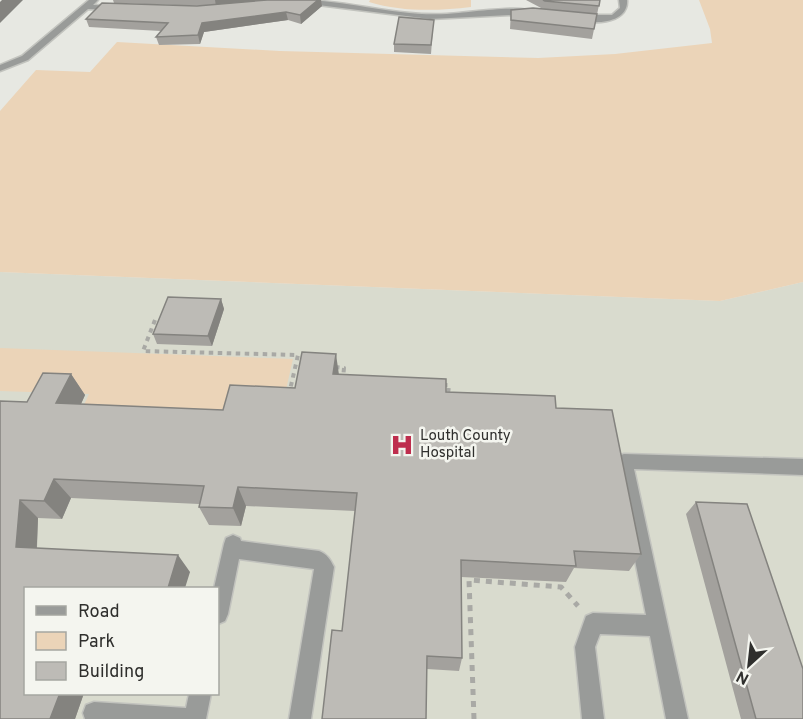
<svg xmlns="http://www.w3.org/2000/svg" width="803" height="719" font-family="Overpass,sans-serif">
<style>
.built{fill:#d9dbce;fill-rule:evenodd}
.green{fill:#ebd4b8}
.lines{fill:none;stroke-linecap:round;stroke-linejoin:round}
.lane-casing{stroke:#c2c3be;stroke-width:3}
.street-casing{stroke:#c2c3be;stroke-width:3}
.path-far1{stroke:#a9a9a5;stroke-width:4;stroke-dasharray:4.5 4.5;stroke-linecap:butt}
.path{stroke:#a9a9a5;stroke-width:5;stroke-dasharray:6 6;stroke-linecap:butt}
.lane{fill:#999b99;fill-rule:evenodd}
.street{fill:#999b99;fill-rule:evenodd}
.wall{fill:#a3a19d}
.shaded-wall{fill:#84837f}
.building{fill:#bdbbb6;stroke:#84837f;stroke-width:1.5}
.labels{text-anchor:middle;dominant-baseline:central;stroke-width:5;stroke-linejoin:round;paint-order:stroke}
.poi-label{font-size:15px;fill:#2f2f2d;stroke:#f4f5ef;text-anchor:start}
</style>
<rect width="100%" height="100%" fill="#e7e8e2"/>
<!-- built -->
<path class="built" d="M0 272 720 301 803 282V719H0ZM26 588H218V694H26Z"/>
<!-- green -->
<path class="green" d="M370 0H471V7C437 11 402 12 369 2Z
M699 0H803V282L720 301 0 272V111L36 70 90 72 117 42 280 51 538 58 615 54 712 43 710 29Z
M0 348 293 359 285 394 227 428 76 422 89 394 0 391Z"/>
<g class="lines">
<!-- lane casing -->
<g class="lane-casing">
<path id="lane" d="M624 454 803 459V475L634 469 688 719H666L650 636 600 634 595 647 604 719H582L575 647 586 616 593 613 646 615 615 461 618 456Z
M233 535 240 538 241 541 319 551C327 554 330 559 334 567L311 719H289L314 569 239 559 228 614 225 621 218 624V588H214L224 544 226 538Z
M189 694H211L206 719H85L83 713 86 705 94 702 186 708Z"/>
</g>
<!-- street casing -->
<g class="street-casing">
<path id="street" d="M89 0H98L93 5 116 6 120 8 116 10 88 9 28 60 0 71V65L22 56Z
M299 0C349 0 397 17 447 14 465 13 522 4 535 12L531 14 430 19 302 3Z
M619 0H627C629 25 588 26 572 17L576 15H612L620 8Z"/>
</g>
<!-- path-far1 -->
<path class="path-far1" d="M155 320 143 351 298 355 290 390
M335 367 344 368 343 378
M443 385H449L448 395"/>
<!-- path -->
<path class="path" d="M474 719 469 580 561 587 578 606"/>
<!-- lane -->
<use href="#lane" class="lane"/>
<!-- street -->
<use href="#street" class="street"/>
</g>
<!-- wall -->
<path class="wall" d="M113 0H321L322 6 301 24 288 20 204 32 200 44 159 45 156 37 161 31 89 27 86 19 206 6 114 3Z
M526 0H600L592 39 510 29 511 10 543 9Z
M433 28 431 54 394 52V44Z
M221 299 224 309 212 346 157 344 153 334Z
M71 374 85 395 81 404 223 410 339 374 446 392 556 408 641 554 629 571 574 568 566 582 461 577 462 658 459 671 427 669 342 631 355 511 246 506 241 526 209 525 199 507V504L71 498 62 519 38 518 37 548 190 572 26 693H84L75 719H0L27 402Z
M696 502 803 719H741L686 514Z
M133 693H156V695Z"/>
<!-- shaded-wall -->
<path class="shaded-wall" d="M2 0H23L0 23V2Z
M215 0H269L216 6Z
M318 0H321L322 6 301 24 300 15Z
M286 12 288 20 204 32 200 44 198 35 202 23Z
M221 299 224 309 212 346 208 336Z
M336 354 339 375 333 374Z
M71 374 85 395 72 424 56 403Z
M54 479 71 498 62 519 44 501Z
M238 487 246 506 241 526 233 508Z
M20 500 38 518 36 564 16 547Z
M178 555 190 572 185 588H168Z
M60 693H84L75 719H50Z"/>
<!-- building -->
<path class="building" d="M267 0H318L300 15 286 12 202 23 198 35 156 37 168 23 86 19 102 3 197 6Z
M543 0H600L599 6 545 1Z
M533 8 597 14 594 29 511 20V10Z
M399 17 434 20 431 45 394 44Z
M168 297 221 299 208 336 153 334Z
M302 352 336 354 333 374 446 379V392L555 396 556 408 612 410 641 554 574 551 576 566 461 560 462 658 427 656 426 719H322L332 630 342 631 357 493 238 487 233 508 199 507 204 486 54 479 44 501 20 500 16 547 178 555 168 588H26V693H60L50 719H0V401L27 402 43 373 71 374 56 403 223 410 230 385 295 388Z
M696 502 747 504 803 669V719H756Z"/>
<!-- icons -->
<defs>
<g id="hospital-bare" transform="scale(1.8)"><path d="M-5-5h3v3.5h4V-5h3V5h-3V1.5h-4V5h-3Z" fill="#be2d4d" stroke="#f4f5ef" stroke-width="2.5" paint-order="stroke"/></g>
</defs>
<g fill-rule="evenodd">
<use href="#hospital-bare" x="402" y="445"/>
</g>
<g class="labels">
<!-- poi labels -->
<g class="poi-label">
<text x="420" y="436">Louth County<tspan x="420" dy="17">Hospital</tspan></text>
</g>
</g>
<!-- legend -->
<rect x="24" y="587" width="195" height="108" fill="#f4f5ef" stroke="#a5a6a1" stroke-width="1.5"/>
<rect x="36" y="606" width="30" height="9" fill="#999b99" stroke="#a5a6a1" stroke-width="1.5"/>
<text x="78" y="617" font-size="18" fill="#2f2f2d">Road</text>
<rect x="36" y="632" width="30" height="18" fill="#ebd4b8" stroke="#a5a6a1" stroke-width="1.5"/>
<text x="78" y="647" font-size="18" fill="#2f2f2d">Park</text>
<rect x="36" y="662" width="30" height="18" fill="#bdbbb6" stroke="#a5a6a1" stroke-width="1.5"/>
<text x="78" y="677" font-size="18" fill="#2f2f2d">Building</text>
<!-- north arrow -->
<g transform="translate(749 665) rotate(207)" stroke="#f4f5ef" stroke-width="4.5" paint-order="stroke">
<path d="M0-4.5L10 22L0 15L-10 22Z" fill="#2f2f2d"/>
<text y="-9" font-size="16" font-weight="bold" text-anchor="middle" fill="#2f2f2d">N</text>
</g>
</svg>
